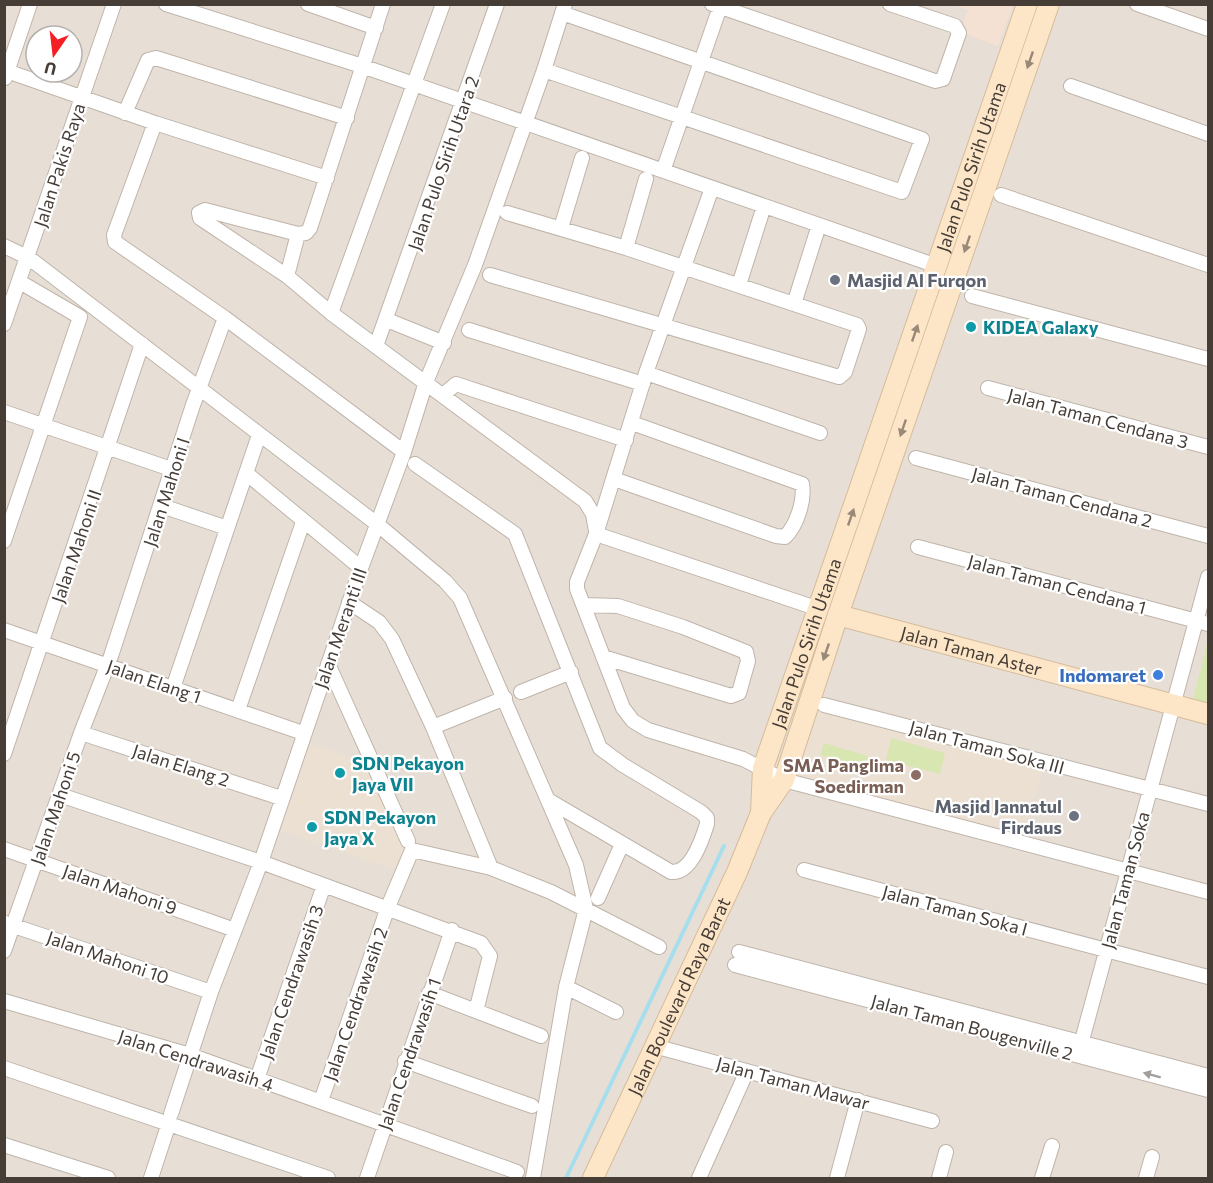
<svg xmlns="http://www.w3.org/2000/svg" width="1213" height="1183" font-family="Commissioner,sans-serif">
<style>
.residential{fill:#e7dfd6;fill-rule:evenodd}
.commercial{fill:#f5e1d4}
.education{fill:#ece0d2}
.green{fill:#d8e6b2}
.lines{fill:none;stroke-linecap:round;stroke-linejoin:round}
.stream{stroke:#a6deee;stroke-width:4}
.street-casing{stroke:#bfb4aa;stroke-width:16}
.secondary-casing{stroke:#d5bb9b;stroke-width:22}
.street{stroke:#fff;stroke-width:14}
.secondary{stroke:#fde6c8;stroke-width:20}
.oneway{fill:#988978}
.oneway2{fill:#a29e9b}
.worship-dot{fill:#6b7280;stroke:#fff;stroke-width:2}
.culture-dot{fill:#0f9aa8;stroke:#fff;stroke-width:2}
.shop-dot{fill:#3f7fe0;stroke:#fff;stroke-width:2}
.education-dot{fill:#8d6e63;stroke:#fff;stroke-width:2}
.labels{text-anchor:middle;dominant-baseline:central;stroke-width:4.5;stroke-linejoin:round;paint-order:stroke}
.street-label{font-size:18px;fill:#463d37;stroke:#fff}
.worship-label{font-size:18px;font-weight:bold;fill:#5b616d;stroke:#fff;text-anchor:start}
.culture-label{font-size:18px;font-weight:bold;fill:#0d838f;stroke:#fff;text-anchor:start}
.shop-label{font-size:18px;font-weight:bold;fill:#366cbe;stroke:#fff;text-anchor:end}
.education-label{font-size:18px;font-weight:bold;fill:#785e54;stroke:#fff;text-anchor:end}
</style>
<rect width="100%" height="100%" fill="#f3eee8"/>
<!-- residential -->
<path class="residential" d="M5 5H1208V1178H5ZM36 36H72V72H36Z"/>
<!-- commercial -->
<path class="commercial" d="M953 5H1013L998 46 960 32 968 10Z"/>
<!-- education -->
<path class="education" d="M813 708 1042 769 1022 841 789 781Z
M305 742 364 761 404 849 398 871 276 829Z"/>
<!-- green -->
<path class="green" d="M1208 640V703L1193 699Z
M891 738 945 753 940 774 886 760Z
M824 743 868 756 866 766 820 755Z"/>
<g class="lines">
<!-- stream -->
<path class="stream" d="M566 1178 724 846"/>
<!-- street casing -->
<g class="street-casing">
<path id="street" d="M166 4 359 65 937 266
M308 4 376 28
M712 4 935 81 943 79 959 33 955 26 890 4
M1137 4 1208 29
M4 70 155 123 327 178
M544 70 902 192 922 139 562 13
M5 78 30 4
M1071 86 1208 134
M125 113 148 60 156 58 347 118
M155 123 114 235 115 242 225 318 404 452
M663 171 721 4
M712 188 646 373 596 534 577 582V589L623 708 633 721 648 730 743 759 784 780 1208 892
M1001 195 1208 265
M561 228 582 158
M298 234 205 210 199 213 200 218 287 276 331 313 585 501 593 514 596 531
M4 246 29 258 377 524 445 581 460 598 576 865 586 909 566 987 533 1178
M626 248 646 179
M490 275 839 377 845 372 859 329 857 325 626 248 507 213
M287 276 298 234 306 233 310 228 383 4
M739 285 764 206
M972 296 1208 359
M794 304 819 225
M331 313 443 4
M387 320 444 343
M4 324 114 4
M469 330 643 384
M376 346 497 4
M646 373 820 433
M988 388 1208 447
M443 395 456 384 626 440
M4 412 174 470
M916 458 1208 536
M415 464 515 534 600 748 623 765 701 812 707 818V824C702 840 691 874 671 872L548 800
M246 473 361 568
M614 479 776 536 785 537C797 525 805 500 802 484L632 423
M162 506 227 528
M596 534 819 609
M4 541 80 317 20 282
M918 547 1208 624
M349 602 379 622 392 639 433 727 491 868
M584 605 618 606 683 627 746 652 748 661 739 693 731 696 603 657
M4 630 303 733
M328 664 408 841
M173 688 259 435
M521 692 571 672
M824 705 1208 804
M238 710 303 522
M433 727 505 698
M81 733 281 798
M4 754 142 344
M60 795 261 862 481 943 490 956 476 1011
M4 849 235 930
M804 870 1208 977
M598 898 622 844
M5 923 211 992
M4 951 81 733 111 656 193 405 225 318
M739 952 1208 1076
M735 965 1208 1090
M566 987 616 1012
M429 993 541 1036
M4 1001 190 1055 517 1172
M654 1046 932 1121
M1078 1055 1208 577
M405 1061 532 1106
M4 1068 328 1178
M257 1079 324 885
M321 1101 388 907 412 850 491 868 551 892 659 947
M171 1114 211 992 261 862 361 568 404 452 426 382 475 265 544 70 565 4
M4 1145 108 1178
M151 1178 169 1123
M367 1178 452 930
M699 1178 747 1071
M837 1178 858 1100
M939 1178 946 1152
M1042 1178 1052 1146
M1146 1178 1152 1157"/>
</g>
<!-- secondary casing -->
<g class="secondary-casing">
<g id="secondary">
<path id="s1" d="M838 615 1208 714"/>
<path id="s2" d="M761 813 763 768 1027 4"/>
<path id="s3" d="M593 1178 737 872 761 813 784 780 838 615 1049 4"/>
</g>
</g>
<!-- street -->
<use href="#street" class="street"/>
<!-- secondary -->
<use href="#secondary" class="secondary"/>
</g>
<!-- one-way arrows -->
<defs><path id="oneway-solid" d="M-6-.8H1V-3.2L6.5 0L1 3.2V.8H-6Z" transform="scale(1.5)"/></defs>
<g class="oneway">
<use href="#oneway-solid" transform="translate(1030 60) rotate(109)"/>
<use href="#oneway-solid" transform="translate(967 244) rotate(109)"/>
<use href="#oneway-solid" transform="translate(915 333) rotate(-71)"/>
<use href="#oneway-solid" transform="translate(903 428) rotate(109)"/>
<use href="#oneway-solid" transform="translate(851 517) rotate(-71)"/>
<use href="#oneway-solid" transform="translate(826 652) rotate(109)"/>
</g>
<use class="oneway2" href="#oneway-solid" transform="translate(1152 1075) rotate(-165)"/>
<!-- markers -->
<g class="worship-dot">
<circle cx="835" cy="280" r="6"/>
<circle cx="1074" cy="816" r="6"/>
</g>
<g class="culture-dot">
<circle cx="971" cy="327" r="6"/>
<circle cx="340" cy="773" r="6"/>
<circle cx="312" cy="827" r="6"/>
</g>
<circle class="shop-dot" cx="1158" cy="675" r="6"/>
<circle class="education-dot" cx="916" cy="775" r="6"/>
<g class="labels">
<!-- street labels -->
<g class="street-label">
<text transform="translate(443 163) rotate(-71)">Jalan Pulo Sirih Utara 2</text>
<text transform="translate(59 165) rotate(-72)">Jalan Pakis Raya</text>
<text stroke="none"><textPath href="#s2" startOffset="681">Jalan Pulo Sirih Utama</textPath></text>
<text transform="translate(1098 418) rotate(15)">Jalan Taman Cendana 3</text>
<text transform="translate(166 492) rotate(-72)">Jalan Mahoni I</text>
<text transform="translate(1062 497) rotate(15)">Jalan Taman Cendana 2</text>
<text transform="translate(76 546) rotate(-71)">Jalan Mahoni II</text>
<text transform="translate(1057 584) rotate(15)">Jalan Taman Cendana 1</text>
<text transform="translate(340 628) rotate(-71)">Jalan Meranti III</text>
<text stroke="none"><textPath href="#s2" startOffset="177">Jalan Pulo Sirih Utama</textPath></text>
<text stroke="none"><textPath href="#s1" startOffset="138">Jalan Taman Aster</textPath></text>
<text transform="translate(154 681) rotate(19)">Jalan Elang 1</text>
<text transform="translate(987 747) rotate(15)">Jalan Taman Soka III</text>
<text transform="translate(181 765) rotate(18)">Jalan Elang 2</text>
<text transform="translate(55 808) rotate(-71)">Jalan Mahoni 5</text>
<text transform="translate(1125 880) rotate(-75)">Jalan Taman Soka</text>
<text transform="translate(120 889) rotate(19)">Jalan Mahoni 9</text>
<text transform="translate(955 910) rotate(15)">Jalan Taman Soka I</text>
<text transform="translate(108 957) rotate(19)">Jalan Mahoni 10</text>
<text transform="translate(291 982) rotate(-71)">Jalan Cendrawasih 3</text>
<text stroke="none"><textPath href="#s3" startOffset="201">Jalan Boulevard Raya Barat</textPath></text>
<text transform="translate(355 1004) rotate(-71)">Jalan Cendrawasih 2</text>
<text transform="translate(972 1027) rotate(15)">Jalan Taman Bougenville 2</text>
<text transform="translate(409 1054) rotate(-71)">Jalan Cendrawasih 1</text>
<text transform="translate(196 1060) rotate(18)">Jalan Cendrawasih 4</text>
<text transform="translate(793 1083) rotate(15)">Jalan Taman Mawar</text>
</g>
<!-- worship labels -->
<g class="worship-label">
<text x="847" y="280">Masjid Al Furqon</text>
<text x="1062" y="806" text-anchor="end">Masjid Jannatul<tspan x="1062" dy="21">Firdaus</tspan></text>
</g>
<!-- culture labels -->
<g class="culture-label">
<text x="983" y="327">KIDEA Galaxy</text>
<text x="352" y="763">SDN Pekayon<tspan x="352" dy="21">Jaya VII</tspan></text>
<text x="324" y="817">SDN Pekayon<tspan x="324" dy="21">Jaya X</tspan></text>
</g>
<!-- shop labels -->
<g class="shop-label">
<text x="1146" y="675">Indomaret</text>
</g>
<!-- education labels -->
<g class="education-label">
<text x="904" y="765">SMA Panglima<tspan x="904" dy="21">Soedirman</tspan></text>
</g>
</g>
<!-- border -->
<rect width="1213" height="1183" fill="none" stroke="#463d37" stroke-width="12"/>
<!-- north arrow -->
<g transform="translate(54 54) rotate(194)"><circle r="28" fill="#ffffff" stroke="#b5b1af" stroke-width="1.5"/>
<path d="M0-4.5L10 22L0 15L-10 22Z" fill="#f41e25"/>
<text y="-9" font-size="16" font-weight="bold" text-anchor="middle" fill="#463d37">U</text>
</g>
</svg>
